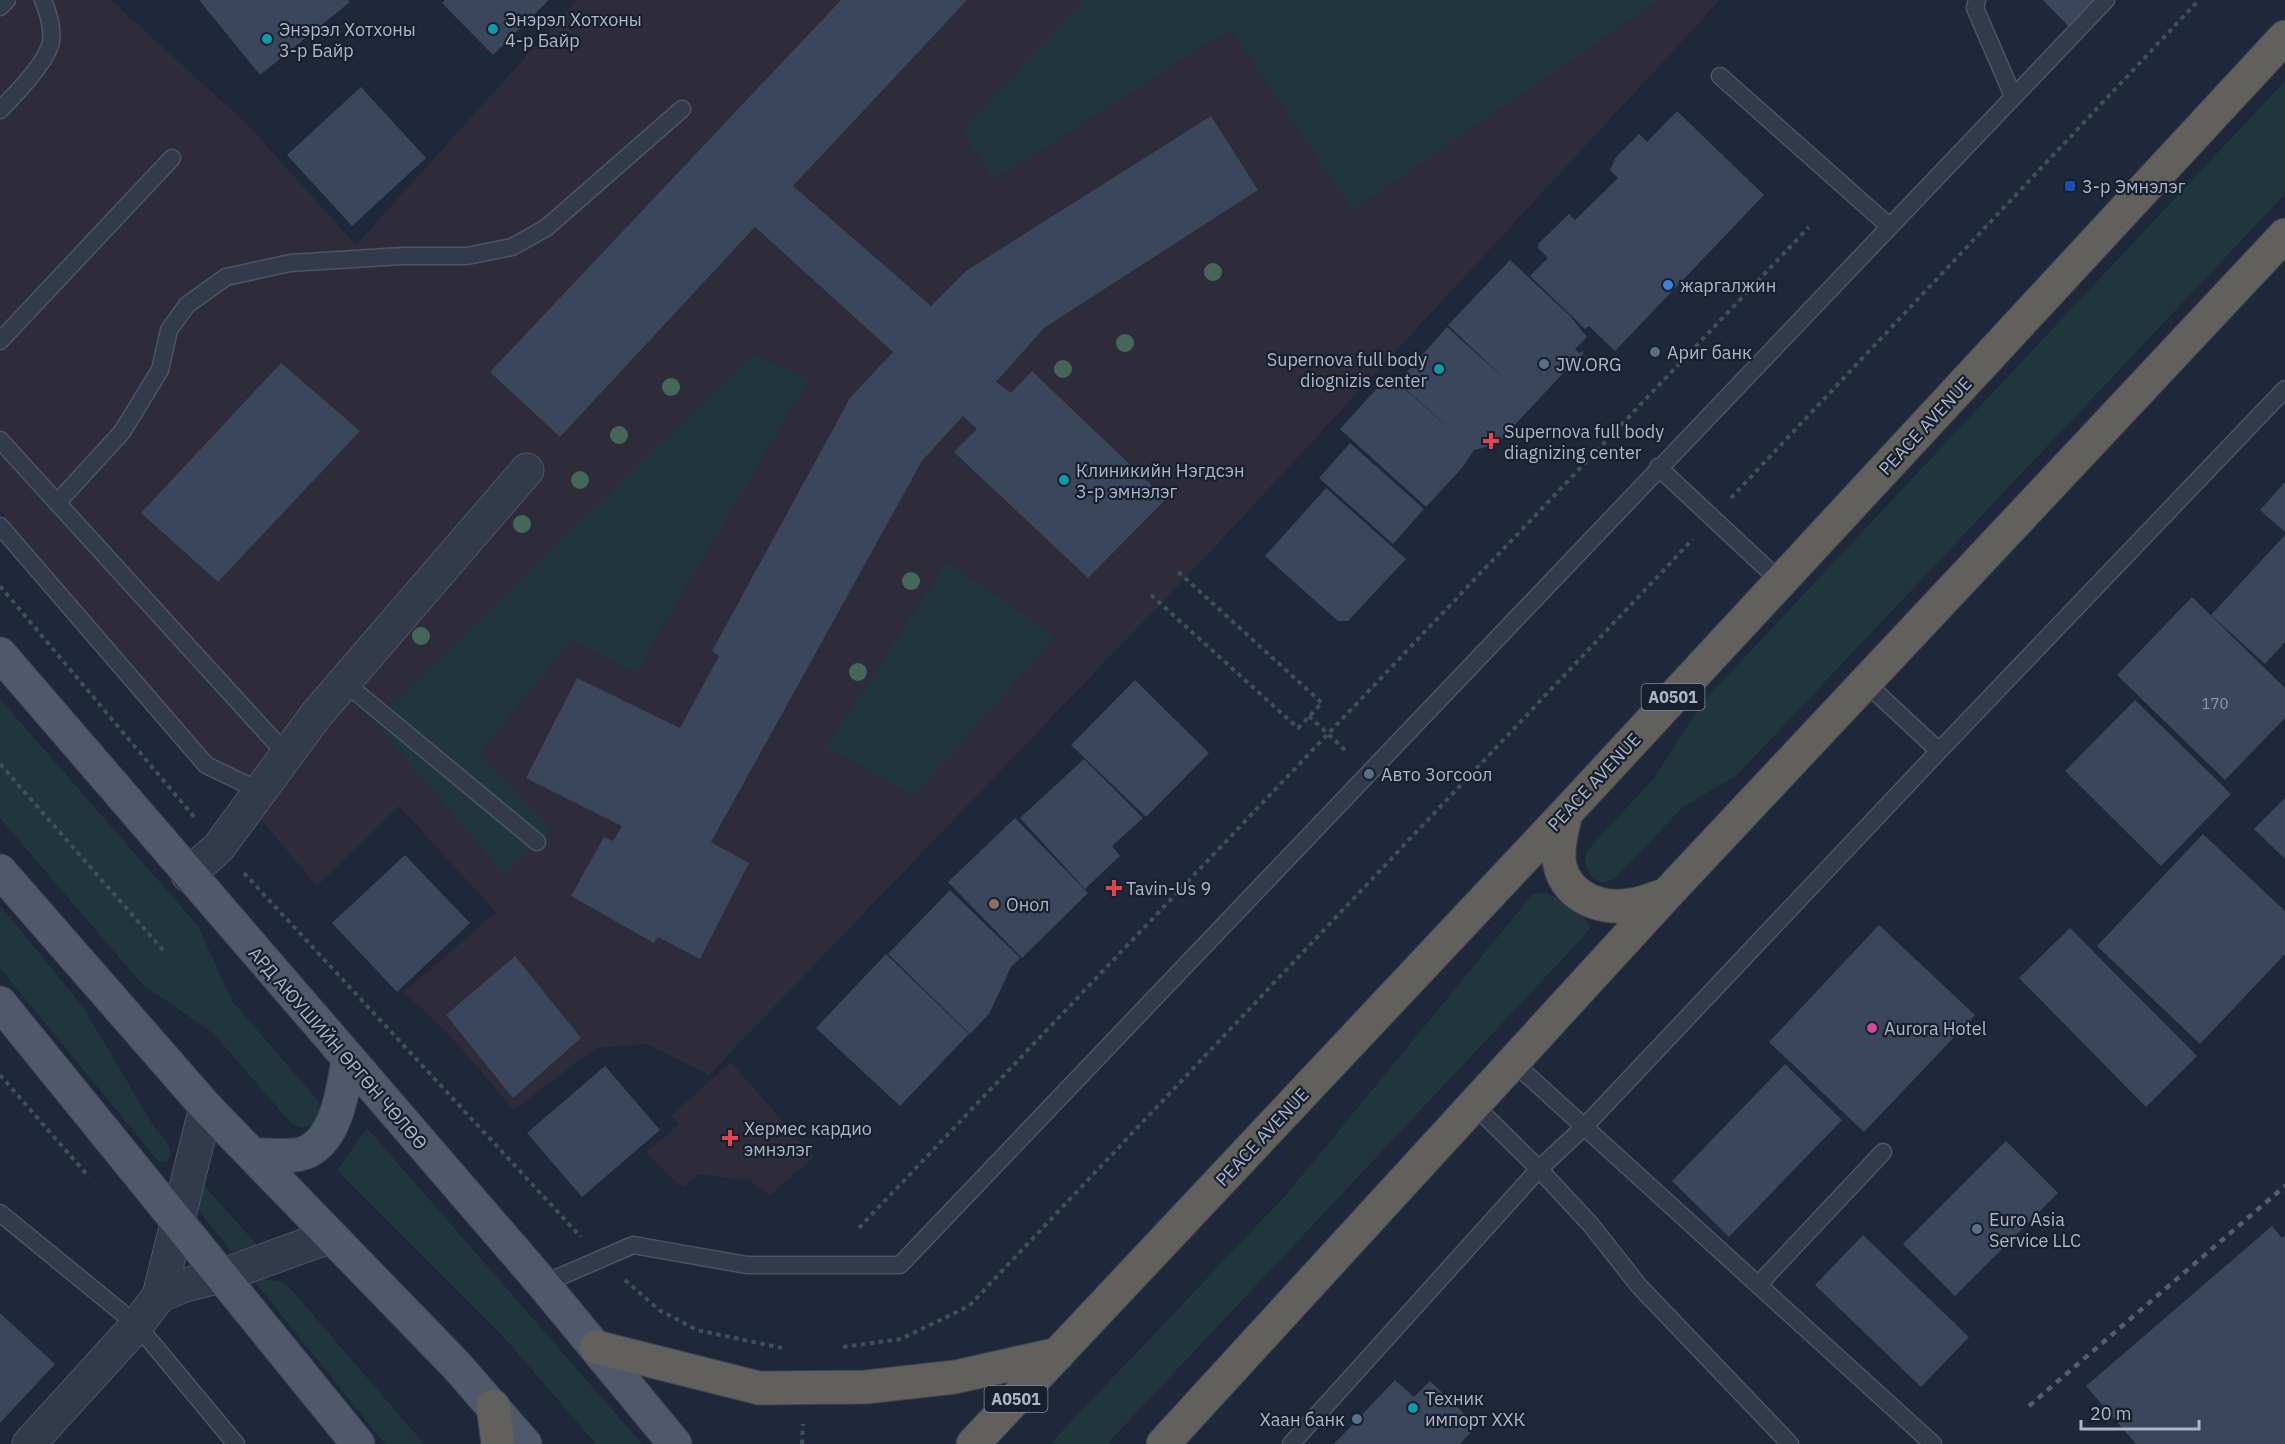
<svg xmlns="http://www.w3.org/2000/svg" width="2285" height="1444" font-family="'IBM Plex Sans',sans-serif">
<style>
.medical{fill:#2e2b3b}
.green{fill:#21363c}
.building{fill:#3a465b}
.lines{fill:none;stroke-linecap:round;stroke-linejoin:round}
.service-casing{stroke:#4d5565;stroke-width:19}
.minor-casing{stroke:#4d5565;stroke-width:35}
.primary-casing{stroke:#3c4454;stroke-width:35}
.trunk-casing{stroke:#3a4252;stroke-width:35}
.path{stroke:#3b5256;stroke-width:4;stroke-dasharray:4.5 4.5;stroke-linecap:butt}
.service{stroke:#323a4b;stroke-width:16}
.minor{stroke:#323a4b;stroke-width:33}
.primary{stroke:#50596b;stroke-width:33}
.trunk{stroke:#61605c;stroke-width:33}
.rail{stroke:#545e72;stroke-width:4.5;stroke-dasharray:6 6;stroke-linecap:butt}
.tree{fill:#44675a}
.culture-dot{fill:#0f9aa8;stroke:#18202f;stroke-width:2}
.transit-dot{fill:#1a4fb4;stroke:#18202f;stroke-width:2}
.shop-dot{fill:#3f7fe0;stroke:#18202f;stroke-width:2}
.service-dot{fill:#5c6f8a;stroke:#18202f;stroke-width:2}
.health-dot{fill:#e0444e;stroke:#18202f;stroke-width:2}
.education-dot{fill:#8d6e63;stroke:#18202f;stroke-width:2}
.hotel-dot{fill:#d1479c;stroke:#18202f;stroke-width:2}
.labels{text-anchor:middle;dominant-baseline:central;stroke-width:4.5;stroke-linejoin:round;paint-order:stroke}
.number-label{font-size:15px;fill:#9099ac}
.shield{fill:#18202f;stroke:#808899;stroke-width:1.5}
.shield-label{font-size:16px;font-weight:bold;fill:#adb5c7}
.poi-label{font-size:18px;fill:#adb5c7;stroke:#18202f;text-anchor:start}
.street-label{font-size:18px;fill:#adb5c7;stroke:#18202f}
</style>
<rect width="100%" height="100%" fill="#1f283b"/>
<!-- medical -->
<path class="medical" d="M0 0H111L248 125 356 245 577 0H1720L1212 550 709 1075 646 1044 596 1048 514 1110 448 1033 404 992 496 912 399 806 317 886 0 511Z
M731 1062 814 1157 770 1195 751 1181 699 1174 683 1188 646 1152 679 1124 671 1116Z"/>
<!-- green -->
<path class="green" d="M1085 0H1659L1352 210 1230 29 994 180 961 130Z
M2285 81V194L1737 775 1683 807 1614 879C1594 890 1581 868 1587 851L1655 777 1703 702Z
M753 354 809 379 636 672 571 640 480 753 551 831 502 873 374 722Z
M947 562 1056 637 914 795 825 747Z
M0 699 198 926 232 1001 319 1102 320 1116 315 1124 301 1128 291 1123 214 1034 142 984 0 818Z
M1542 892C1554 894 1589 917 1590 928L1583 937 1107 1444H1050L1287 1194 1532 895Z
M0 905 83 1007 154 1127C163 1137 175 1147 168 1161L159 1162 0 968Z
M367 1128 642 1444H596L503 1336 337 1170Z
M200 1181 258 1246 232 1252 198 1210Z
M252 1278 279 1281 289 1287 424 1444H385Z"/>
<!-- building -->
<path class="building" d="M199 0H348L350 2 260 75Z
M445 0H549L493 55 442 3Z
M841 0H967L793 186 931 306 966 271 1211 116 1258 190 1044 328 996 382 1011 393 1032 371 1166 499 1088 578 954 452 977 429 963 416 922 461 711 842 749 863 700 959 658 937 654 943 571 896 604 837 613 841 622 826 526 778 577 678 680 728 719 656 712 651 850 398 893 352 755 227 560 437 490 372Z
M2043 0H2097L2069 27Z
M361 87 426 158 352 226 287 155Z
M1677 111 1764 195 1615 351 1589 326 1585 329 1530 276 1548 258 1538 248 1539 243 1569 214 1575 220 1618 178 1610 170 1616 157 1639 134 1647 142Z
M1510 260 1570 316 1587 337 1575 349 1579 353 1584 351 1578 367 1565 371 1497 444 1474 450 1462 468 1426 507 1340 429 1389 375 1464 442 1398 382 1447 327 1507 381 1448 325Z
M281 363 360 431 218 582 141 513Z
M1350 443 1424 509 1393 544 1319 478Z
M2285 482V532L2260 510Z
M1326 488 1406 559 1348 621H1338L1265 556Z
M2285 535V642L2265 664 2211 615Z
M2192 597 2285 688V718L2225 780 2117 675Z
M1135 680 1209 753 1146 817 1071 745Z
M2135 700 2231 794 2161 866 2065 771Z
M1084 759 1143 818 1112 846 1120 856 1085 889 1020 818Z
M2285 798V859L2254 829Z
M1015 818 1088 893 1022 958 948 882Z
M2203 834 2285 911V954L2200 1044 2097 946Z
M405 855 470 923 397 992 332 923Z
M950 890 1020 958 1011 967 989 1014 970 1034 888 954Z
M1879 925 1975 1015 1864 1132 1769 1042Z
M2070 928 2197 1056 2146 1107 2019 978Z
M886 954 969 1034 900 1106 816 1028Z
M515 956 581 1038 513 1098 446 1015Z
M1785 1064 1842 1120 1729 1237 1672 1181Z
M605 1066 660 1130 582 1197 527 1133Z
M2006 1141 2058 1193 1955 1296 1903 1244Z
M2272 1226 2282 1238 2285 1235V1444H2136L2086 1386Z
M1863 1235 1969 1337 1921 1387 1815 1285Z
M0 1313 55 1364 0 1423Z
M1395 1380 1414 1397 1430 1381 1477 1426 1460 1444H1334Z"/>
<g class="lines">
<!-- service casing -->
<g class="service-casing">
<path id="service" d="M1977 0 1975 8 2013 96
M0 7 7 0
M1720 76 1889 226
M0 110C15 95 47 62 51 42 53 27 48 13 43 0
M0 341 172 158
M0 440 286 754
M1658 467 1780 581
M57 503 122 432 160 370 169 330 187 305 226 277 290 263 402 256H467L512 247 546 228 682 109
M0 526 206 765 260 791
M344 682 537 842
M1866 683 1939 751 2285 389
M1513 1062 1933 1444
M0 1213 137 1325 236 1444
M543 1284 633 1245 747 1265H900L2106 0
M1758 1285 1883 1152
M1291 1444 1539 1169 1474 1105
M1790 1444 1639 1286 1591 1225 1539 1169 1584 1127 1939 751"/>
</g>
<!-- minor casing -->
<g class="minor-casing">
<path id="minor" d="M188 875 219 847 316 715 527 470
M159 1296 185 1285 221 1276 331 1236
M29 1444 137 1325 159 1296 206 1107"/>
</g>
<!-- primary casing -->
<g class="primary-casing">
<path id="primary" d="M0 654 543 1284 675 1444
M0 871 206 1107 456 1365 525 1444
M0 1003 358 1444
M253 1155C268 1154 290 1158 304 1153 337 1141 343 1089 348 1060"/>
</g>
<!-- trunk casing -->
<g class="trunk-casing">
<path id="trunk" d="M1566 813C1563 827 1558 843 1559 858 1561 894 1599 911 1630 905 1642 904 1654 898 1666 895
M596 1347 759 1388 866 1387 955 1377 1058 1354
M493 1406 498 1444
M973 1444 1566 813 2285 37
M1163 1444 1666 895 2285 235"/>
</g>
<!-- path -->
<path class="path" d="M1731 498 2199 0
M0 586 195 818
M1151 595 1298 728 1322 703 1175 569
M1309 716 1348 753
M0 764 163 950
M244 873 581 1237
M0 1075 89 1177
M859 1228 1809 227
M625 1280 659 1310 697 1330 782 1348
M843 1347 901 1339 969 1306 1693 539
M802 1444 803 1424"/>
<!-- service -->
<use href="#service" class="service"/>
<!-- minor -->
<use href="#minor" class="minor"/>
<!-- primary -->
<use href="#primary" class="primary"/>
<!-- trunk -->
<use href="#trunk" class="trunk"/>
<!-- rail -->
<path class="rail" d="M2029 1406 2285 1186"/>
</g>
<!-- trees -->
<g class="tree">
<circle cx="1213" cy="272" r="9"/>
<circle cx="1125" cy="343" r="9"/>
<circle cx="1063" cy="369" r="9"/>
<circle cx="671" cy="387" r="9"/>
<circle cx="619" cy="435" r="9"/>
<circle cx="580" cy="480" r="9"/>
<circle cx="522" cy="524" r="9"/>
<circle cx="911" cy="581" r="9"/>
<circle cx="421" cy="636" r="9"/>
<circle cx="858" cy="672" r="9"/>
</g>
<!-- markers -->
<g class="culture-dot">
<circle cx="493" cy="29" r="6"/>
<circle cx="267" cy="39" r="6"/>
<circle cx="1439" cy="369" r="6"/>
<circle cx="1064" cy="480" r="6"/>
<circle cx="1413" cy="1408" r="6"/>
</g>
<rect class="transit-dot" x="2064" y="180" width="12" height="12" rx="3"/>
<circle class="shop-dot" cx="1668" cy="285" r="6"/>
<g class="service-dot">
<circle cx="1655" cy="352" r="6"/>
<circle cx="1544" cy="364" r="6"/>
<circle cx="1369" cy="774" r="6"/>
<circle cx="1977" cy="1229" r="6"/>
<circle cx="1357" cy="1419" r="6"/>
</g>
<g class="health-dot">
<path d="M1488 432h6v6h6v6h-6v6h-6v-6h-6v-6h6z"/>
<path d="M1111 879h6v6h6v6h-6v6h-6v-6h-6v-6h6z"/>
<path d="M727 1129h6v6h6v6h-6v6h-6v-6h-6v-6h6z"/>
</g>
<circle class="education-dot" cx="994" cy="904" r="6"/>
<circle class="hotel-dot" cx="1872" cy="1028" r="6"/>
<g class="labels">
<!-- number labels -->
<g class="number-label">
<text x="2215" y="703">170</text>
</g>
<!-- shield labels -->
<g class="shield">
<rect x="1641.5" y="684" width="63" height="26" rx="4.5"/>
<rect x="984.5" y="1386" width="63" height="26" rx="4.5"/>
</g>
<g class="shield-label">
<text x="1673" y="697">A0501</text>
<text x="1016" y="1399">A0501</text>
</g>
<!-- poi labels -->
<g class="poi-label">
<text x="505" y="19">Энэрэл Хотхоны<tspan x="505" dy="21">4-р Байр</tspan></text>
<text x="279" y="29">Энэрэл Хотхоны<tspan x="279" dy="21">3-р Байр</tspan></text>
<text x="2082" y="186">3-р Эмнэлэг</text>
<text x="1680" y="285">жаргалжин</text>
<text x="1667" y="352">Ариг банк</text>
<text x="1427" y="359" text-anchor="end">Supernova full body<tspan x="1427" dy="21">diognizis center</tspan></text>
<text x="1556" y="364">JW.ORG</text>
<text x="1504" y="431">Supernova full body<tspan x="1504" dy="21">diagnizing center</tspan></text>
<text x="1076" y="470">Клиникийн Нэгдсэн<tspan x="1076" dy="21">3-р эмнэлэг</tspan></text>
<text x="1381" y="774">Авто 3огсоол</text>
<text x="1126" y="888">Tavin-Us 9</text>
<text x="1006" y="904">Онол</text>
<text x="1884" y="1028">Aurora Hotel</text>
<text x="744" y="1128">Хермес кардио<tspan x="744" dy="21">эмнэлэг</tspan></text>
<text x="1989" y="1219">Euro Asia<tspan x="1989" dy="21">Service LLC</tspan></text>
<text x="1425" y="1398">Техник<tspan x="1425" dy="21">импорт ХХК</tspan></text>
<text x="1345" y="1419" text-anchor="end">Хаан банк</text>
</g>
<!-- street labels -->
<g class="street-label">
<text transform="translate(1925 426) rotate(-47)">PEACE AVENUE</text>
<text transform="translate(1594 782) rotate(-47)">PEACE AVENUE</text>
<text transform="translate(338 1048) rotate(49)">АРД АЮУШИЙН ӨРГӨН ЧӨЛӨӨ</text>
<text transform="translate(1262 1137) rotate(-47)">PEACE AVENUE</text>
</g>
</g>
<!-- scale -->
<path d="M2081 1420v9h118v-9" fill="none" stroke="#adb5c7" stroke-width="3"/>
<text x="2090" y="1420" font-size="18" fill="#adb5c7" stroke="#18202f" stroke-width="4.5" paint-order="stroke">20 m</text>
</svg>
